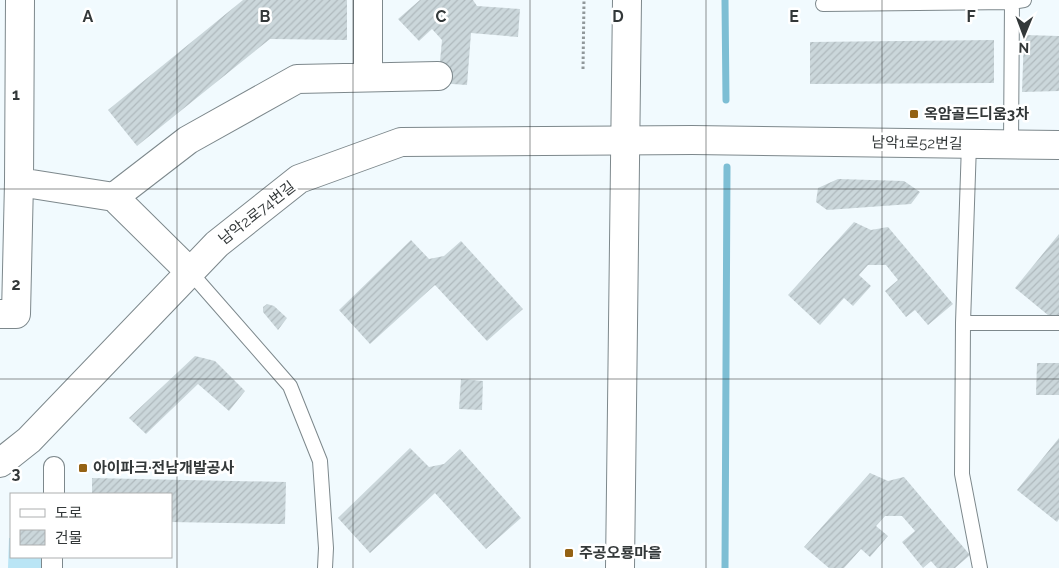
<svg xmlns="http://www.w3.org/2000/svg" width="1059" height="568" font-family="Raleway,'Noto Sans KR',sans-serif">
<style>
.pitch{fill:#bae5f5}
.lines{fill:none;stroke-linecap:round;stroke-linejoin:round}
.stream{stroke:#7dbed4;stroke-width:7}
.building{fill:url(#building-hatch)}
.service-casing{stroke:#7d888c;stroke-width:16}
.pedestrian-casing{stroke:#7d888c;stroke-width:22}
.minor-casing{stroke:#7d888c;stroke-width:30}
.tertiary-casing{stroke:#7d888c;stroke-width:30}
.path{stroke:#90979a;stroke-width:3;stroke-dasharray:2.5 2.5;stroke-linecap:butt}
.service{stroke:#fff;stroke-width:14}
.pedestrian{stroke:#fff;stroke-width:20}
.minor{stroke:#fff;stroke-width:28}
.tertiary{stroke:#fff;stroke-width:28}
.grid{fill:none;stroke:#333839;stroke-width:1;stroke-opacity:0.55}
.poi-dot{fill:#946214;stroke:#fff;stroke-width:2}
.labels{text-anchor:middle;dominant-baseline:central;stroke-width:5;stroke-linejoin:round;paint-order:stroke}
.poi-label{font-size:15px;font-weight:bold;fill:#333839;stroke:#fff;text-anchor:start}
.street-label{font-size:15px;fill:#333839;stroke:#fff}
.grid-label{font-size:16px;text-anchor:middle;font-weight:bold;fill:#333839;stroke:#fff;stroke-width:5;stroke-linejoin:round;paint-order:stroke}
</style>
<defs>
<pattern id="building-hatch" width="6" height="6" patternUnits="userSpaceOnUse" patternTransform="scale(1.25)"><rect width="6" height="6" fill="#cbd7db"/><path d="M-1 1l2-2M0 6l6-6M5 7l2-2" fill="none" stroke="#afb9bd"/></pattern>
</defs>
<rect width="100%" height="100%" fill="#f1fafe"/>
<!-- pitch -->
<path class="pitch" d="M9 538H11V557H41V568H8Z"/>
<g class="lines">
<!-- stream -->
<path class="stream" d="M725 0 726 100
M725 568 727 167"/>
</g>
<!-- building -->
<path class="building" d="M243 0H347V40L270 39 137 146 108 110Z
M420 0H473L477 6 520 9 518 37 471 33 467 85 438 83 442 40 432 29 419 41 398 19Z
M1024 35 1059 36V91L1022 92Z
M994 40V83L810 84V42Z
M838 179 904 181 920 192 911 204 827 210 816 202 818 188Z
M854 222 871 230 888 227 953 304 928 325 915 310 906 317 885 291 898 280 886 265H868L859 275 871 286 853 306 844 298 820 325 788 295Z
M1059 234V315L1054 320 1015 288Z
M411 240 429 259 444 256 461 241 523 309 487 341 435 285 370 344 339 310Z
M267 304 274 306 287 318 278 330 263 312V307Z
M195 356 215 361 245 391 229 411 198 384 146 434 129 418Z
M1037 363H1059V395H1036Z
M461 379 483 381 482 410 459 409Z
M1059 438V519L1057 522 1017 490Z
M410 448 429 467 444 464 460 449 521 518 486 549 435 493 370 553 338 518Z
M870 473 888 481 904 477 970 555 955 568H937L931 561 923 568 902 542 915 531 902 516H885L876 526 888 536 870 557 861 549 844 568H829L804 547Z
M92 478 286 482 285 524 171 522V494H92Z"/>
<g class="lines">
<!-- service casing -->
<g class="service-casing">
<path id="service" d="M823 4 1012 2 1024 0
M969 144 963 323 962 474 980 568
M1011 144 1012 2
M191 273 290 386 320 461 326 548 325 568
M963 323H1059"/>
</g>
<!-- pedestrian casing -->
<g class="pedestrian-casing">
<path id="pedestrian" d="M54 494V467
M52 568V557"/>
</g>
<!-- minor casing -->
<g class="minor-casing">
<path id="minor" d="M20 0 19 182 114 197 191 273
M368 77V0
M114 197 188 140 297 79 438 76
M0 314H16L19 182
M0 463 29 440 217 244 299 179 401 142 692 140 1059 145"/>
</g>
<!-- tertiary casing -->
<g class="tertiary-casing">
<path id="tertiary" d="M620 568 627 0"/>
</g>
<!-- path -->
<path class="path" d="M583 69 584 0"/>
<!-- service -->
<use href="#service" class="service"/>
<!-- pedestrian -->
<use href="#pedestrian" class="pedestrian"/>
<!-- minor -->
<use href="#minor" class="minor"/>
<!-- tertiary -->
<use href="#tertiary" class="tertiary"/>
</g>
<!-- grid -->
<path class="grid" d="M177 0V568M353 0V568M530 0V568M706 0V568M882 0V568M0 189H1059M0 379H1059"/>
<!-- markers -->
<g class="poi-dot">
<rect x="909" y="109" width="10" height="10" rx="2.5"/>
<rect x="78" y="463" width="10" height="10" rx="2.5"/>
<rect x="564" y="548" width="10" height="10" rx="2.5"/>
</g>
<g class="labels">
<!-- poi labels -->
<g class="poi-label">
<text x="924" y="114">옥암골드디움3차</text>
<text x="93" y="468">아이파크·전남개발공사</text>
<text x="579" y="553">주공오룡마을</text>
</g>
<!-- street labels -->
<g class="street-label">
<text transform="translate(917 143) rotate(1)">남악1로52번길</text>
<text transform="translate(257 213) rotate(-38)">남악2로74번길</text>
</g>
</g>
<g class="grid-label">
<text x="88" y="22">A</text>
<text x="265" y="22">B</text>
<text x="441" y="22">C</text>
<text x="618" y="22">D</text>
<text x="794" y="22">E</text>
<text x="971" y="22">F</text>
<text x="16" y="100">1</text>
<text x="16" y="290">2</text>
<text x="16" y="479">3</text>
</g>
<!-- legend -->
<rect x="10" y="493" width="162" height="65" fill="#ffffff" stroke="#adafb0"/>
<rect x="20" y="509" width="25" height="8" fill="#ffffff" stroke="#adafb0"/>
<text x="55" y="518" font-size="15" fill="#333839">도로</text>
<rect x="20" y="530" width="25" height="15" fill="url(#building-hatch)" stroke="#adafb0"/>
<text x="55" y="543" font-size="15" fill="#333839">건물</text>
<!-- north arrow -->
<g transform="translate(1024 35) rotate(181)" stroke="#ffffff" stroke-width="4" paint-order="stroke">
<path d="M0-4L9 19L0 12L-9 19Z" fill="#333839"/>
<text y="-8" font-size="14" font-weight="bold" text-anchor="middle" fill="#333839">N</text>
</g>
</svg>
